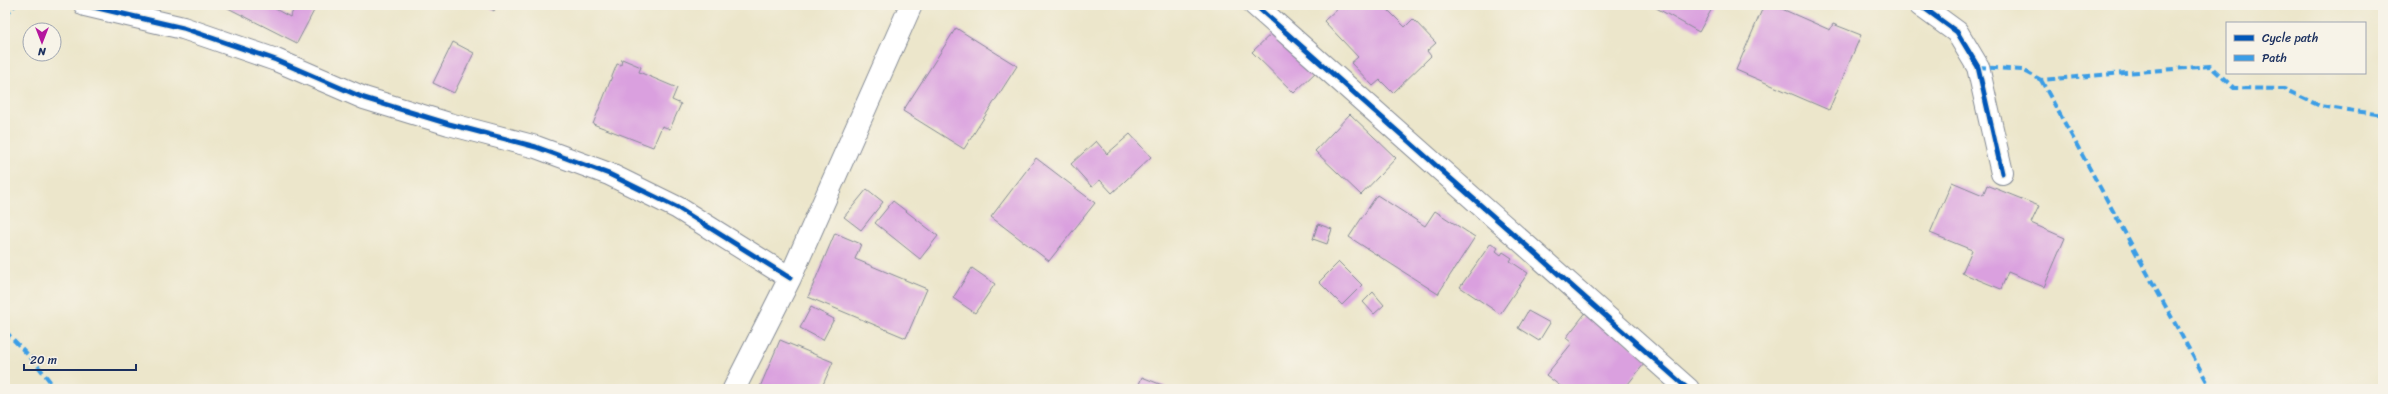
<svg xmlns="http://www.w3.org/2000/svg" width="2388" height="394" font-family="Sriracha,sans-serif">
<style>
.building{fill:#daa0df}
.lines{fill:none;stroke-linecap:round;stroke-linejoin:round}
.minor-casing{stroke:#848a94;stroke-width:24}
.minor{stroke:#fff;stroke-width:22}
.quiet{stroke:#3b9de6;stroke-width:4;stroke-dasharray:8 4;stroke-linecap:butt}
.cycleway-casing{stroke:#f7f3e8;stroke-width:8}
.cycleway{stroke:#0057b8;stroke-width:5}
</style>
<rect width="100%" height="100%" fill="#f7f3e8"/>
<filter id="ink" filterUnits="userSpaceOnUse"><feTurbulence type="fractalNoise" baseFrequency=".025" numOctaves="2"/><feDisplacementMap in="SourceGraphic" scale="8" xChannelSelector="R" yChannelSelector="G"/><feConvolveMatrix kernelMatrix="1 2 1 2 8 2 1 2 1" color-interpolation-filters="sRGB"/></filter>
<filter id="wash" filterUnits="userSpaceOnUse"><feTurbulence type="fractalNoise" baseFrequency=".012" numOctaves="4" result="noise"/><feDisplacementMap in="SourceGraphic" scale="16" xChannelSelector="R" yChannelSelector="G"/><feGaussianBlur stdDeviation="0.9" result="paint"/><feColorMatrix in="noise" values="0 0 0 0 0 0 0 0 0 0 0 0 0 0 0 0 0 1.4 0 .05"/><feComposite in="paint" operator="in"/></filter>
<g filter="url(#wash)">
<rect width="100%" height="100%" fill="#ece6cb"/>
<g id="blocks">
<!-- building -->
<path class="building" d="M227 5H268L290 17 296 5H317L297 43 226 7Z
M485 5H497L494 11Z
M1341 5H1383L1405 27 1413 19 1436 43 1427 51 1431 56 1393 93 1380 80 1373 86 1351 63 1358 57 1324 21Z
M1651 5H1714L1699 32Z
M1764 5H1773L1830 30 1833 24 1861 35 1829 110 1736 70Z
M956 28 1017 66 964 149 903 111Z
M1275 30 1317 71 1294 93 1252 52Z
M453 42 474 53 454 93 433 83Z
M622 59 641 67 639 72 677 88 672 100 681 104 670 129 662 126 653 147 593 124 617 64 621 65Z
M1350 114 1396 158 1361 195 1315 151Z
M1130 134 1151 157 1112 193 1100 180 1092 187 1071 164 1096 141 1107 154Z
M1036 158 1095 203 1049 261 991 217Z
M1952 182 1983 195 1987 185 2039 206 2031 223 2065 238 2044 287 2008 272 2001 289 1962 273 1972 250 1930 233Z
M867 189 883 202 861 230 844 217Z
M1377 195 1425 226 1435 211 1475 237 1438 294 1349 237Z
M893 201 938 236 920 259 875 223Z
M1318 224 1332 229 1327 244 1313 239Z
M835 233 861 244 855 259 927 289 906 338 808 297Z
M1491 243 1498 248 1496 251 1501 255 1503 252 1512 258 1510 261 1528 273 1500 314 1460 287Z
M1339 262 1362 285 1342 305 1319 282Z
M972 268 995 284 975 313 953 298Z
M1373 292 1384 305 1374 314 1363 302Z
M811 307 834 319 823 340 800 328Z
M1528 311 1550 323 1539 341 1518 328Z
M1587 311 1648 359 1624 389H1564L1546 375 1572 343 1566 338Z
M780 340 833 362 821 389H765L760 387Z
M1142 377 1167 387 1166 389H1137Z"/>
</g>
</g>
<g filter="url(#ink)">
<use href="#blocks" fill-opacity="0" stroke="#848a94" stroke-width="1"/>
<g class="lines">
<!-- minor casing -->
<g class="minor-casing">
<path id="minor" d="M85 5 183 28 276 60 364 98 449 124 536 147 609 174 678 208 790 278
M1255 5 1688 389
M1920 5 1957 32 1978 67 2002 173
M734 389 790 278 911 5"/>
</g>
<!-- minor -->
<use href="#minor" class="minor"/>
<!-- quiet -->
<path class="quiet" d="M5 16 15 5
M1978 67 2023 70 2041 80 2210 66 2234 88 2284 89 2320 106 2383 115
M2041 80 2211 389
M5 331 34 361 56 389"/>
<!-- cycleway casing -->
<g class="cycleway-casing">
<path id="cycleway" d="M85 5 183 28 276 60 364 98 449 124 536 147 609 174 678 208 790 278
M1255 5 1688 389
M1920 5 1957 32 1978 67 2002 173"/>
</g>
<!-- cycleway -->
<use href="#cycleway" class="cycleway"/>
</g>
</g>
<!-- margin -->
<rect width="2388" height="394" fill="none" stroke="#f7f3e8" stroke-width="20"/>
<!-- legend -->
<rect x="2226" y="22" width="140" height="52" fill="#f7f3e8" stroke="#9fa5b1"/>
<rect x="2234" y="35" width="20" height="6" fill="#0057b8" stroke="#9fa5b1"/>
<text x="2262" y="42" font-size="12" fill="#1b2f5e">Cycle path</text>
<rect x="2234" y="55" width="20" height="6" fill="#3b9de6" stroke="#9fa5b1"/>
<text x="2262" y="62" font-size="12" fill="#1b2f5e">Path</text>
<!-- north arrow -->
<g transform="translate(42 42) rotate(180)"><circle r="19" fill="#f7f3e8" stroke="#9fa5b1"/>
<path d="M0-3L7 15L0 10L-7 15Z" fill="#b5179e"/>
<text y="-6" font-size="11" font-weight="bold" text-anchor="middle" fill="#1b2f5e">N</text>
</g>
<!-- scale -->
<path d="M24 364v6h112v-6" fill="none" stroke="#1b2f5e" stroke-width="2"/>
<text x="30" y="364" font-size="12" fill="#1b2f5e" stroke="#f7f3e8" stroke-width="3" paint-order="stroke">20 m</text>
</svg>
